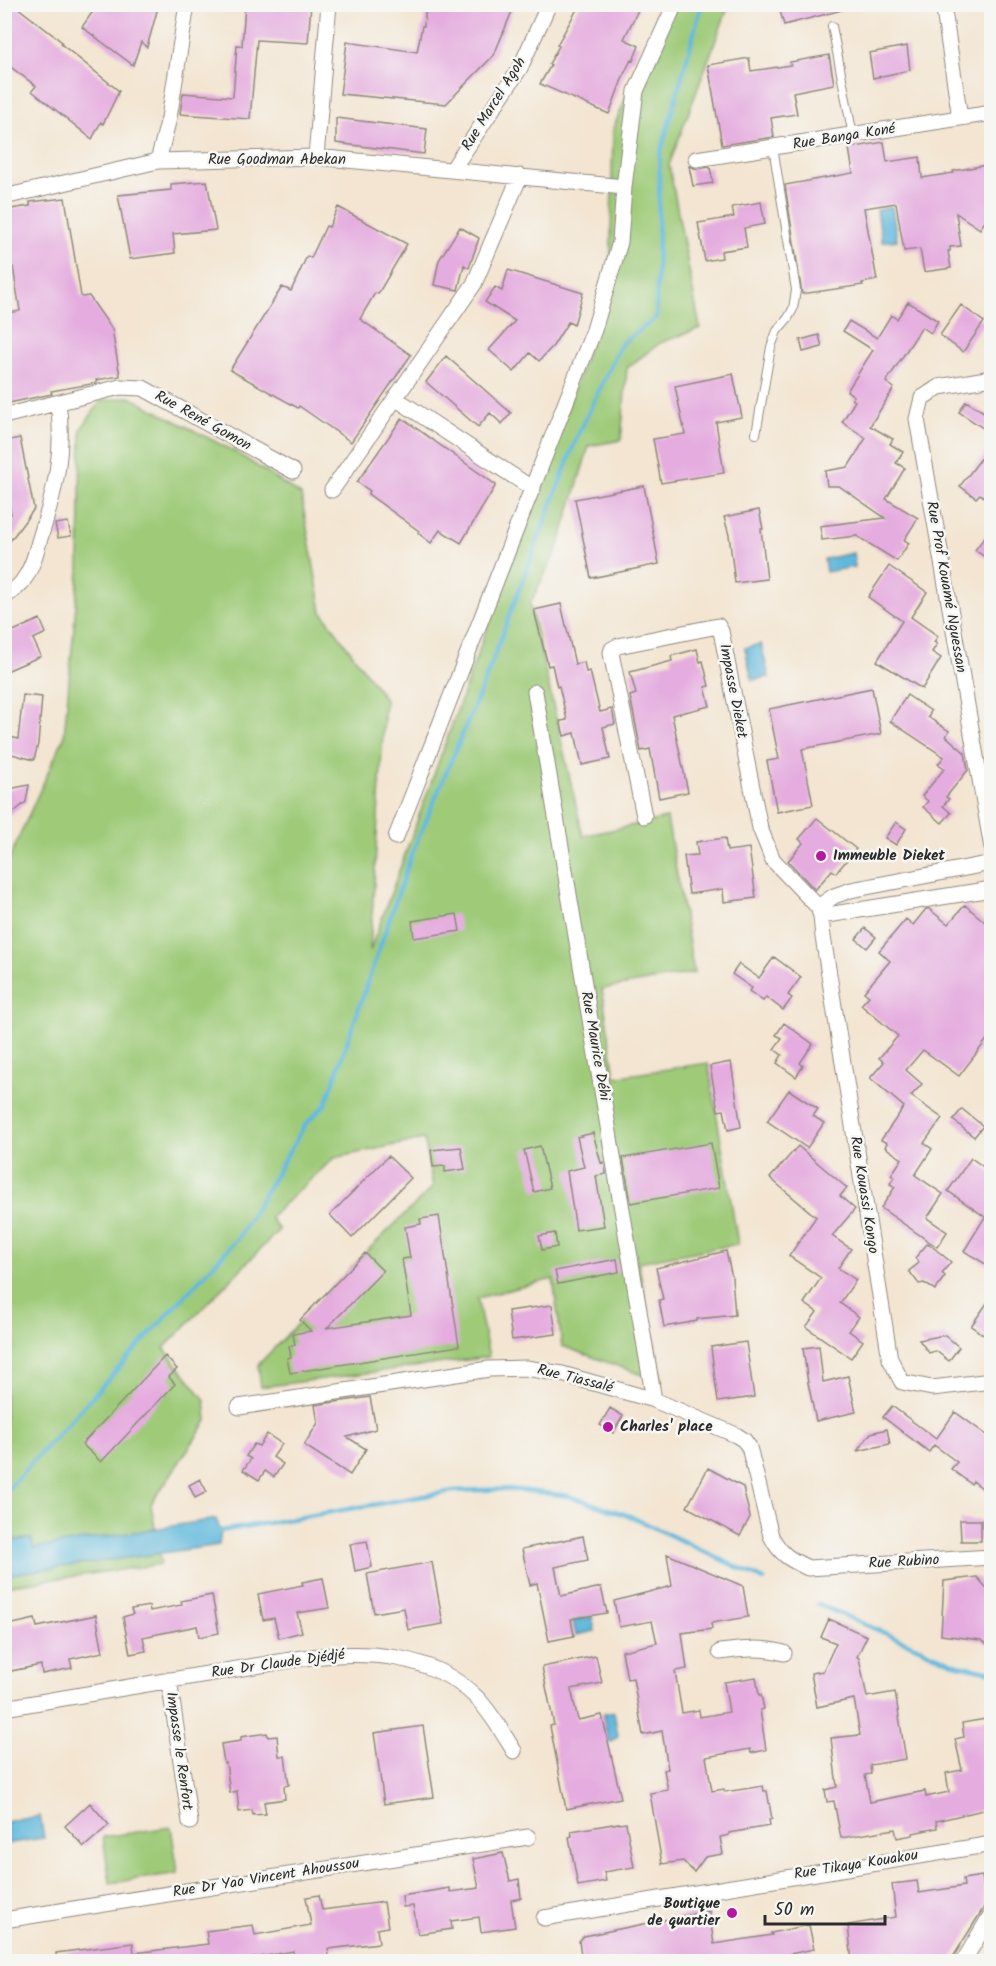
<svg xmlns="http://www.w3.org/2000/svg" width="996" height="1966" font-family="Kalam,sans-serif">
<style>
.green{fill:#9fcb79;stroke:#657b52;stroke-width:1.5}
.water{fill:#5fb8dc;stroke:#457284;stroke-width:1.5}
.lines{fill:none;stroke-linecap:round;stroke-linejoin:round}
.stream{stroke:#5fb8dc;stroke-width:4.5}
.building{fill:#e5addf}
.lane-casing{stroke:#8f887e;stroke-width:10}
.street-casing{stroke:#8f887e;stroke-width:17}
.lane{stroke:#fff;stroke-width:8}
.street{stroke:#fff;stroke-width:15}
.poi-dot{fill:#b5179e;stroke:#f6f6f2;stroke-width:2}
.labels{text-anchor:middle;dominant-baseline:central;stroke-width:5;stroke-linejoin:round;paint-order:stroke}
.street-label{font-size:15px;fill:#2b2b2b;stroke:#f6f6f2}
.poi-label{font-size:15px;font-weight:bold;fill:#2b2b2b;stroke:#f6f6f2;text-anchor:start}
</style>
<rect width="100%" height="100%" fill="#f6f6f2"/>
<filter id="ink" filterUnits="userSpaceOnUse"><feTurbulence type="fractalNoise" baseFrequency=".0167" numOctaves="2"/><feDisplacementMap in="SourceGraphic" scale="12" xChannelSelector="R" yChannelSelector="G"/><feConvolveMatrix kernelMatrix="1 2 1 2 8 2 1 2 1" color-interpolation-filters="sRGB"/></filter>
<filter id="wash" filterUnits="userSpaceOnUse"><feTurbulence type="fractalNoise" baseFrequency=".008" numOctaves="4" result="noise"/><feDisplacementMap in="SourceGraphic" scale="24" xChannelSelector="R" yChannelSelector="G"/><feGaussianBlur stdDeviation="1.35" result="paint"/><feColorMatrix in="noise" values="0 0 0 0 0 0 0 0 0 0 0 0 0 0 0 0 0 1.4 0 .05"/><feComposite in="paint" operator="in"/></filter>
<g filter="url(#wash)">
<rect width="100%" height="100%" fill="#f3e5d1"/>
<!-- green -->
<path class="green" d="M666 5H729L669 165 700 328 660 343 627 368 621 440 589 446 559 545 530 604 583 836 667 818 694 973 602 989 615 1077 708 1063 738 1244 638 1262 662 1382 562 1346 553 1279 477 1298 489 1357 261 1387 258 1365 365 1253 433 1187 424 1139 334 1158 270 1217 279 1230 164 1348 205 1400 207 1421 151 1504 161 1564 5 1586V868L64 737 79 571 81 429 101 401 130 397 237 453 301 495 322 612 385 699 370 951 610 289 613 129Z
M171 1827 178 1873 110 1883 103 1837Z"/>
<!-- water -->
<path class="water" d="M892 207 897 240 882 242 877 210Z
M853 553 855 567 826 572 824 559Z
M761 644 769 677 752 680 745 648Z
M216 1519 221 1531 219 1545 5 1575V1540L32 1539 34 1548Z
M592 1617 595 1631 576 1635 573 1621Z
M614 1712 618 1736 612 1742 608 1740 603 1714Z
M40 1816 44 1838 5 1844V1822Z"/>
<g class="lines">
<!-- stream -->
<path class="stream" d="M4 1493 238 1238 305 1125 326 1104 412 853 482 688 577 437 621 344 656 318 660 155 702 4
M215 1532 453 1491 510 1489 569 1496 632 1517 764 1580
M818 1604 958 1665 992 1672"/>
</g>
<g id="blocks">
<!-- building -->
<path class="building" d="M4 4H13L62 42 61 44 119 91 103 124 101 122 92 139 32 91 36 86 4 62Z
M98 4H159L147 47 141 42 133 65 82 27Z
M245 4H311L308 43 257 40 250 119 180 114 183 93 233 97 237 45 242 46Z
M426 4H515L494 55 446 104 340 94 347 42 417 52 422 26H424Z
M580 4H641L624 39 639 46 633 61 631 60 624 74 609 114 540 84 551 65 549 64 559 46 557 45Z
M778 4H846V9L784 25Z
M907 46 910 70 873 78 869 53Z
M829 55 834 84 793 92 797 114 771 118 774 137 722 145 708 65 749 58 751 71 791 65 790 62Z
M336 118 427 129 424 154 336 143Z
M884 142 887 162 920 157 922 178 954 173 953 171 992 164V211L980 229 956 213 961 246 950 247V251H948L951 268 924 272 920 249 904 251 896 203 864 208 877 280 862 283 863 285 802 294 785 185 853 173 849 148Z
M689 166 697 169 710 167 713 183 693 186Z
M207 181 216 230 173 234 175 253 130 259 118 195 171 190V184Z
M65 198 81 296 82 297 89 296 112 329 120 376 96 380 97 383 51 391 52 394 4 404V314L20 311 13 267 4 268V210L30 206V202Z
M761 202 765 224 744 228 747 247 721 251 722 258 705 261 698 223 734 217 732 207Z
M338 207 407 244 378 294 375 293 360 319 411 355 351 442 299 406 298 408 230 370 282 287 291 291 307 256 311 258 326 226 329 227Z
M460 227 479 238 469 268 464 265 458 290 434 285 439 260Z
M508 270 583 293 574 325 568 322 553 346 539 361 530 353 514 372 489 350 515 321 485 302 495 287 502 291Z
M908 302 938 321 931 333 922 327 886 382 894 388 870 426 893 439 890 444 903 452 896 463 905 468 886 499 918 518 904 540 909 543 897 561 857 536 822 540 820 526 885 518 839 486H827L825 471 848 467 866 438 842 422 855 401 852 399 854 396 847 391 873 350 843 331 849 321 877 338 891 315 897 319Z
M961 305 984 322 963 352 940 335Z
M819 335 822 347 803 352 800 340Z
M446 356 511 413 502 424 490 413 478 427 426 382Z
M733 374 742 417 716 422 724 473 661 483 653 439 685 434 675 386Z
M966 401 992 417V434L959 412Z
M402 418 496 485 461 543 440 530 431 543 418 533 419 531 368 494 370 491 357 482Z
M20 438 34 509 4 549V516L11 514 4 481V441Z
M992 444V503L980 494 976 498 960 486Z
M644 486 659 564 591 578 575 499Z
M759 510 763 529H761L767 579 735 583 729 535 724 517Z
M68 522 71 536 58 538 55 524Z
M992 527V562L975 550Z
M889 566 927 592 911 617 938 636 934 642 937 644 932 652 941 658 922 689 877 661 902 621 868 597Z
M561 604 575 664 584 662 586 672 590 671 600 712 612 709 615 724 603 727 610 759 582 765 575 733 564 736 560 721 567 720 559 686 557 687 552 665 548 666 534 610Z
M40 619 46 633 33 639 41 656 4 672V635Z
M697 649 700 662 703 661 709 686 705 687 710 706 672 715 688 792 659 798 650 749 641 751 630 696 636 694 630 672 672 661 671 656Z
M872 688 881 734 802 749 813 805 777 812 767 761 779 759 769 709Z
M23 695 42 697 38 744 34 760 4 752V735L18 739Z
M907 695 931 711 928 717 949 731 946 736 965 753 968 770 946 797 949 799 943 806 951 813 942 823 923 807 928 801 922 796 944 769 938 764 944 757 890 721Z
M29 785 26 802 4 820V790Z
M817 818 856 849 836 873 832 870 815 890 788 861 803 843 799 839Z
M896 822 906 829 896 845 885 838Z
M725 838 727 851 749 848 756 898 724 902 723 889 689 894 684 856 698 855 696 842Z
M965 905 985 922 992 914V1033L959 1076 923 1050 906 1070 922 1084 911 1096 942 1118 924 1143 932 1149 915 1175 943 1194 927 1218 947 1232 937 1247 881 1208 895 1187 890 1184 894 1177 891 1175 902 1159 885 1147 887 1143 881 1140 904 1107 870 1078 884 1062 879 1058 898 1036 861 1005 869 996 864 992 890 961 879 951 906 919 913 925 926 909H929L948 924Z
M457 914 460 931 414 938 412 921Z
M865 928 876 937 867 948 856 939Z
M774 957 801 977 788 995 792 998 783 1010 766 997 763 1001 749 991 752 988 732 974 739 964 759 978Z
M784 1023 813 1044 800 1063 803 1066 796 1077 777 1063 782 1055 774 1049 782 1038 776 1035Z
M731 1062 741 1127 728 1130 724 1110 718 1111 710 1066Z
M789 1090 818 1109 813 1116 824 1123 807 1148 767 1121Z
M962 1109 983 1126 974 1137 953 1120Z
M593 1133 601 1163 604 1162 606 1174 596 1176 604 1226 576 1230 567 1171 584 1167 577 1137Z
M711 1143 719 1188 631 1203 623 1158Z
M540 1146 550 1188 534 1192 524 1150Z
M798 1146 847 1188 840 1196 855 1209 832 1236 851 1249 838 1268 856 1280 840 1303 859 1317 849 1331 863 1341 851 1358 806 1327 817 1312 804 1303 821 1278 789 1256 816 1217 770 1178Z
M461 1147 465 1169 445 1172V1166L433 1167 431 1150Z
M388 1156 411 1178 352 1238 330 1215Z
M971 1158 992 1173V1268L964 1251 985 1217 948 1191Z
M439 1216 459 1346 290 1373 287 1358 291 1357 289 1346 295 1345 293 1334 311 1331 300 1320 365 1253 383 1271 327 1328 411 1315 402 1259 410 1258 405 1227 421 1224 420 1219Z
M555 1233 557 1247 542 1250 539 1236Z
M928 1243 951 1262 942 1273 945 1276 935 1290 924 1283 919 1284 909 1271 919 1263 915 1258Z
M726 1251 732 1277 735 1315 697 1319V1321L664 1327 659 1300 663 1299 656 1268Z
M617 1259 619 1272 558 1284 555 1271Z
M992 1296V1341L971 1326Z
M552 1305 556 1334 512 1340 508 1311Z
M945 1335 959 1347 949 1361 936 1351 929 1353 919 1340Z
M746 1342 754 1397 718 1402 711 1347Z
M819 1346 823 1382 848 1376 856 1412 816 1421 808 1383 803 1348Z
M165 1356 177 1369 169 1377 175 1384 101 1462 82 1444Z
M370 1397 376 1429 347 1437 366 1449 350 1475 304 1445 318 1423 315 1405Z
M892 1406 936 1439 955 1412 992 1439V1496L973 1481 971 1484 951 1469 957 1462 934 1445 929 1452 883 1417Z
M610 1408 623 1416 613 1433 600 1425Z
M887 1429 890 1444 857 1451 871 1433Z
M267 1434 282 1444 273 1457 283 1464 274 1477 265 1471 259 1480 243 1470 251 1459 246 1456 254 1444 259 1446Z
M708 1468 743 1487 750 1517 740 1536 687 1507Z
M200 1479 207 1492 195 1498 189 1485Z
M960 1520H981V1541H961Z
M583 1536 588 1560 555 1567 561 1596 601 1587 607 1613 571 1619 574 1636 549 1641 537 1583 530 1585 522 1549Z
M367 1541 372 1567 355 1571 350 1544Z
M667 1554 743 1586 748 1617 711 1623 712 1629 682 1633 687 1669 675 1671 682 1713 699 1710 700 1717 729 1712 724 1682 756 1677 759 1695H761L764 1709 760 1710 766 1750 751 1753 750 1749 706 1757 712 1791 724 1789 725 1792 763 1786 764 1791H767L772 1819 769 1820 770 1826 729 1833V1835L720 1837 723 1854 705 1857 694 1872 683 1861 662 1864 650 1793 668 1790 664 1770 668 1769 662 1731 643 1735 633 1678 627 1679 622 1651 657 1643 652 1621 619 1627 614 1601 672 1586Z
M432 1562 443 1624 408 1630 404 1608 374 1613 367 1574Z
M977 1577 991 1593 990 1600 992 1601V1647L981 1640 941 1635 944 1581Z
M323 1578 329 1608 297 1613 302 1632 279 1638 274 1618 263 1620 258 1594 303 1585 302 1582Z
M212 1595 219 1633 199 1637 197 1626 143 1637 146 1651 130 1654 123 1617 133 1614 131 1609 149 1606 150 1611 182 1605 181 1601Z
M96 1615 103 1652 70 1659 72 1668 42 1674 41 1665 11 1671 4 1637V1626L35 1619 37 1627Z
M829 1619 867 1636 857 1657 859 1658 867 1697 895 1692 906 1759 870 1765 871 1774 865 1775 870 1802 925 1791 926 1797 949 1792 946 1773 962 1770 955 1739 964 1737 962 1723 992 1718V1808L936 1821 937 1828 913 1833V1835L897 1838 895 1829 841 1838 834 1801 827 1802 825 1790 837 1787 831 1738 860 1735 854 1699 817 1707 811 1673 823 1671 836 1643 821 1637Z
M596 1656 602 1683 571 1689 578 1720 602 1715 621 1798 566 1809 550 1726 554 1725 542 1667Z
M423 1726 434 1797 384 1804 374 1733Z
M267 1733 268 1737 277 1736 279 1756H285L289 1785 284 1786 285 1799 264 1802 266 1814 253 1815 252 1810 239 1812 237 1791 230 1793 226 1763H224L221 1744 241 1741V1737Z
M90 1803 109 1825 84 1847 65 1826Z
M619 1823V1824L626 1823 634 1867 604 1872 606 1881 578 1886 569 1837 572 1836 571 1831Z
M503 1853 510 1881 519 1879 521 1898 511 1900 515 1927 481 1932 479 1917 451 1921 452 1929 418 1934 413 1906 403 1907 402 1896 450 1888V1892L479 1888 473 1859Z
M982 1876 986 1904 950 1962H906L905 1958 880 1962H852L848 1925 896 1917 892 1884 917 1881 919 1893 964 1886 963 1879Z
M319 1895 322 1910 384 1902 388 1927 377 1929 379 1943 328 1949 330 1962H295L293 1951 232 1962H56V1953L133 1943 134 1953 208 1944 206 1931 253 1925 255 1935 311 1925 306 1897Z
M709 1911 714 1944 772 1935 771 1933 809 1925 814 1949 751 1962H582L579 1941 584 1936Z"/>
</g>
</g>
<g filter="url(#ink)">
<use href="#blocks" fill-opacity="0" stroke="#8f887e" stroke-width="1.5"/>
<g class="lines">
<!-- lane casing -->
<g class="lane-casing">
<path id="lane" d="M832 26 853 136
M756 434 771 347 777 331 788 318 793 309 796 290 773 147"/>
</g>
<!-- street casing -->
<g class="street-casing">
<path id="street" d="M943 4 960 118
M316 157 329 4
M696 159 992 113
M158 161 169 118 187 4
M452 170 520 68 549 4
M4 197 158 161 316 157 624 187
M992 378 939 387 922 398 917 419 992 848
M395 398 533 489
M4 416 120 387 143 388 293 471
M332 490 474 284 520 176
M4 597C10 592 18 588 22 582 33 568 36 551 41 535 55 491 65 449 58 403
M535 692 654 1400
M644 816 611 653 612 649 618 646 718 626 721 631 760 828 773 860 818 907
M396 837 594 330 620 242 624 187 636 91 675 4
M992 863 851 890 834 896 818 907 821 916 823 937 890 1359 902 1382 932 1388 992 1381
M821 916 992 889
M239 1407 489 1369 526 1368 562 1374 654 1400 736 1435 744 1440 749 1447 771 1536C781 1555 789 1559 808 1568L992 1557
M720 1652C742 1649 762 1647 784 1653
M169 1680 190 1822
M4 1708 303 1658C364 1650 431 1652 477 1698 492 1714 503 1733 514 1751
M544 1918 992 1844
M4 1920 528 1837
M963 1962 992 1913"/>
</g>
<!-- lane -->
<use href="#lane" class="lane"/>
<!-- street -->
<use href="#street" class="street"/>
</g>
</g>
<!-- markers -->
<g class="poi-dot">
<circle cx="821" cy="856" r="6"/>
<circle cx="608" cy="1427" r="6"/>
<circle cx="732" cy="1913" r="6"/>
</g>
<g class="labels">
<!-- street labels -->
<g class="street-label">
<text transform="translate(494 104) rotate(-58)">Rue Marcel Agoh</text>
<text transform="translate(844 137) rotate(-9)">Rue Banga Koné</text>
<text x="277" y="160">Rue Goodman Abekan</text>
<text transform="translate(203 421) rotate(29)">Rue René Gomon</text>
<text transform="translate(946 587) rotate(80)">Rue Prof Kouamé Nguessan</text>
<text transform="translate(733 691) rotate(79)">Impasse Dieket</text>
<text transform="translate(595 1046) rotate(80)">Rue Maurice Déhi</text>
<text transform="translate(864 1195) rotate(81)">Rue Kouassi Kongo</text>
<text transform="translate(575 1379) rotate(14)">Rue Tiassalé</text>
<text transform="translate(904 1562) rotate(-3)">Rue Rubino</text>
<text transform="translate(278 1664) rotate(-8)">Rue Dr Claude Djédjé</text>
<text transform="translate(179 1751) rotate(82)">Impasse le Renfort</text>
<text transform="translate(856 1865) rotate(-9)">Rue Tikaya Kouakou</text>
<text transform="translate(266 1878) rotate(-9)">Rue Dr Yao Vincent Ahoussou</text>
</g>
<!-- poi labels -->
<g class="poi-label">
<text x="833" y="856">Immeuble Dieket</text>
<text x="620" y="1427">Charles' place</text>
<text x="720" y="1904" text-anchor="end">Boutique<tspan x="720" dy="17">de quartier</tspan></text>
</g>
</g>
<!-- margin -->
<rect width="996" height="1966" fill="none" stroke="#f6f6f2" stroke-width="24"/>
<!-- scale -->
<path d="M765 1915v9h120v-9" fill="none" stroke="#2b2b2b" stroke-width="3"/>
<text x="774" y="1915" font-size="18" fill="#2b2b2b" stroke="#f6f6f2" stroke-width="4.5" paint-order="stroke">50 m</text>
</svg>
